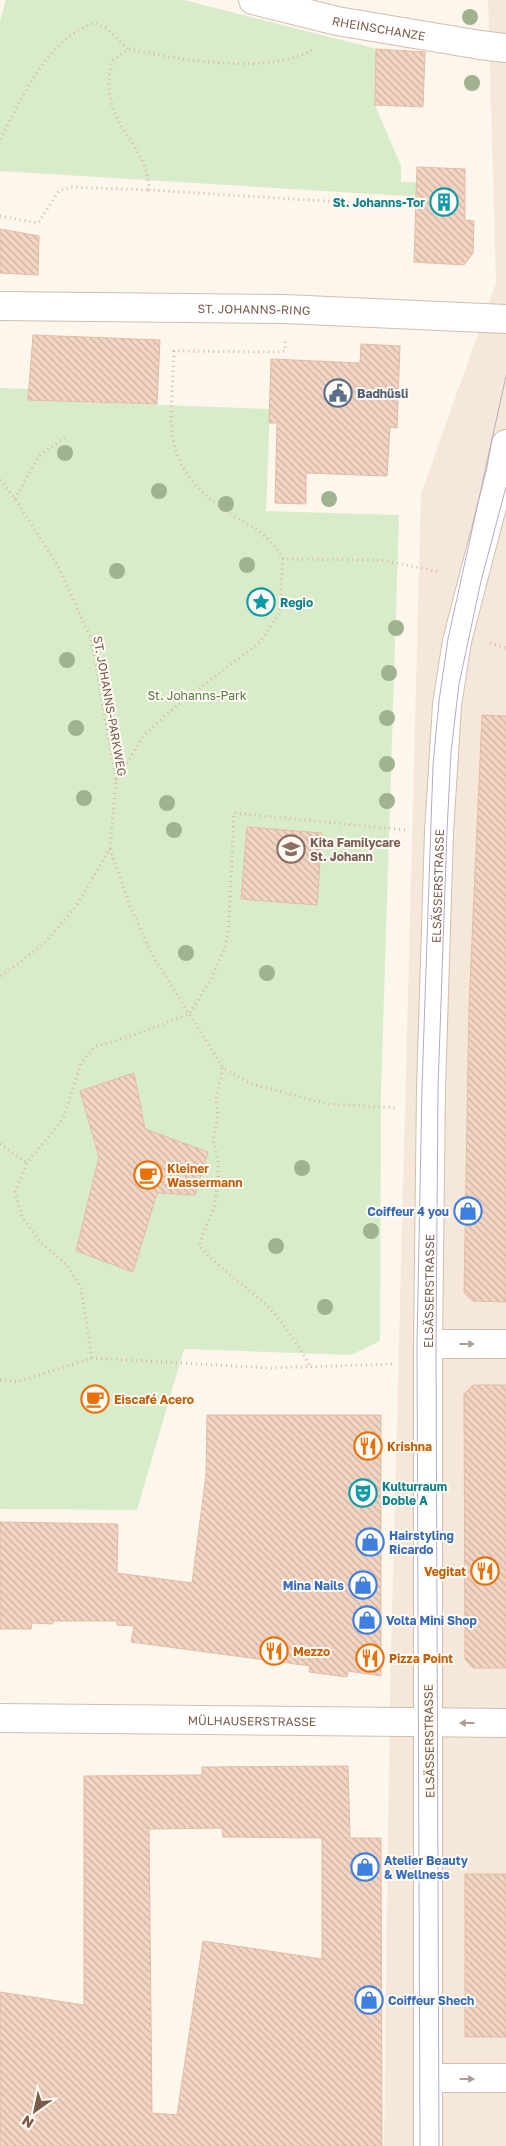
<svg xmlns="http://www.w3.org/2000/svg" width="506" height="2146" font-family="'Golos Text',sans-serif">
<style>
.residential{fill:#f5e8da}
.green{fill:#d8ecc9}
.building{fill:url(#building-back-hatch);stroke:#e6bba3;fill-rule:evenodd}
.lines{fill:none;stroke-linecap:round;stroke-linejoin:round}
.minor-casing{stroke:#d1beb0;stroke-width:30}
.path{stroke:#d9b8a5;stroke-width:3;stroke-dasharray:1 4;stroke-linecap:butt}
.minor{stroke:#fff;stroke-width:28}
.tram{stroke:#b9a8c9;stroke-width:1}
.tree{fill:#a0b28e}
.oneway{fill:#af9d94}
.labels{text-anchor:middle;dominant-baseline:central;stroke-width:4;stroke-linejoin:round;paint-order:stroke}
.street-label{font-size:12px;fill:#7a5c4d;stroke:#fffaf3}
.culture-label{font-size:12px;font-weight:bold;fill:#0d838f;stroke:#fffaf3;text-anchor:start}
.service-label{font-size:12px;font-weight:bold;fill:#4e5e75;stroke:#fffaf3;text-anchor:start}
.park-label{font-size:12px;fill:#537a41;stroke:#fffaf3}
.education-label{font-size:12px;font-weight:bold;fill:#785e54;stroke:#fffaf3;text-anchor:start}
.food-label{font-size:12px;font-weight:bold;fill:#c56008;stroke:#fffaf3;text-anchor:start}
.shop-label{font-size:12px;font-weight:bold;fill:#366cbe;stroke:#fffaf3;text-anchor:start}
</style>
<defs>
<pattern id="building-back-hatch" width="6" height="6" patternUnits="userSpaceOnUse" patternTransform="scale(1.25)"><rect width="6" height="6" fill="#f3d5c3"/><path d="M-1 5l2 2M0 0l6 6M5-1l2 2" fill="none" stroke="#cab0a1"/></pattern>
</defs>
<rect width="100%" height="100%" fill="#fdf6ec"/>
<!-- residential -->
<path class="residential" d="M488 0H506V2146H384L390 1689 421 494 496 283Z"/>
<!-- green -->
<path class="green" d="M6 0H184L377 49 375 105 401 166V182H422V197L0 171V21Z
M0 388 29 389 30 400 270 409 266 511 399 515 381 1092 380 1341 351 1355 184 1349 137 1510 0 1509Z"/>
<!-- building -->
<path class="building" d="M376 49 425 52 423 107 375 105Z
M417 167 465 169V220L474 221 473 253 464 265 414 262Z
M0 229 39 236 38 275 0 273Z
M33 335 160 340 157 404 28 400Z
M361 344 400 346 397 428 390 427 387 476 306 473V504L275 503 277 423H269L271 359 360 363Z
M482 715 506 716V1302L473 1301 464 1293 469 1007Z
M247 827 322 833 317 905 241 899Z
M134 1073 145 1129 208 1152 195 1195 157 1193 133 1272 76 1251 99 1157 80 1091Z
M473 1385H506V1668H473L465 1659 464 1394Z
M207 1415H381V1676L348 1671 347 1677 309 1672 310 1666 131 1642 134 1626 117 1625V1621H53V1624L32 1623 31 1629H0V1522L118 1524 117 1573 192 1583 206 1475Z
M348 1766 350 1838H381L382 2146H0V1992L84 2005V1776L202 1775V1767ZM222 1828 223 1837 322 1838V1959L203 1941 177 2115 152 2113 149 1829Z
M465 1874H506V2037H465Z"/>
<g class="lines">
<!-- minor casing -->
<g class="minor-casing">
<g id="minor">
<path id="s1" d="M253 0 337 21 480 45 506 48"/>
<path id="s2" d="M0 306 284 309 506 319"/>
<path d="M428 1344H506"/>
<path id="s3" d="M0 1718 506 1723"/>
<path d="M428 2078H506"/>
<path id="s4" d="M428 2146V1344L431 1088 439 832 447 705 457 641 501 472 506 444"/>
</g>
</g>
<!-- path -->
<path class="path" d="M312 50C265 76 179 59 128 49L112 61C109 73 108 84 110 97 115 129 149 153 149 190L391 205
M0 139C23 97 46 40 94 23L106 28 128 49
M0 216 38 223 59 191 70 187 149 190
M0 480 15 499 57 564 91 639 116 780 110 849 76 906 44 944 0 977
M15 499 39 456 68 435
M283 559C271 536 254 528 232 515 158 466 171 429 174 351L278 352 285 351V341
M490 643 506 648
M116 780 145 734 173 709 260 642 279 614 283 559 381 560 441 572
M110 849 130 906 151 953 223 1068 251 1084 328 1104 397 1108
M223 1068 216 1098 218 1116 213 1141 218 1161V1180L215 1204 199 1245C217 1267 240 1282 262 1301 282 1320 297 1343 310 1366
M0 1144 27 1163
M92 1358 81 1288 67 1265 41 1243 22 1217 15 1192 27 1163 63 1119 81 1063 94 1047 128 1037 189 1014 210 981 225 948 229 923 234 813 406 830
M0 1380 17 1382 92 1358 269 1368 395 1364"/>
<!-- minor -->
<use href="#minor" class="minor"/>
<!-- tram -->
<path class="tram" d="M420 2146 417 1344 422 1087 433 765 439 701 448 639 506 376
M439 2146 436 1344 438 1088 447 831 451 752 459 684 481 581 506 487"/>
</g>
<!-- trees -->
<g class="tree">
<circle cx="470" cy="17" r="8"/>
<circle cx="472" cy="83" r="8"/>
<circle cx="65" cy="453" r="8"/>
<circle cx="159" cy="491" r="8"/>
<circle cx="329" cy="499" r="8"/>
<circle cx="226" cy="504" r="8"/>
<circle cx="247" cy="565" r="8"/>
<circle cx="117" cy="571" r="8"/>
<circle cx="396" cy="628" r="8"/>
<circle cx="67" cy="660" r="8"/>
<circle cx="389" cy="673" r="8"/>
<circle cx="387" cy="718" r="8"/>
<circle cx="76" cy="728" r="8"/>
<circle cx="387" cy="764" r="8"/>
<circle cx="84" cy="798" r="8"/>
<circle cx="387" cy="801" r="8"/>
<circle cx="167" cy="803" r="8"/>
<circle cx="174" cy="830" r="8"/>
<circle cx="186" cy="953" r="8"/>
<circle cx="267" cy="973" r="8"/>
<circle cx="302" cy="1168" r="8"/>
<circle cx="371" cy="1231" r="8"/>
<circle cx="276" cy="1246" r="8"/>
<circle cx="325" cy="1307" r="8"/>
</g>
<!-- one-way arrows -->
<defs><path id="oneway-solid" d="M-6-.8H1V-3.2L6.5 0L1 3.2V.8H-6Z" transform="scale(1.25)"/></defs>
<g class="oneway">
<use href="#oneway-solid" transform="translate(467 1344)"/>
<use href="#oneway-solid" transform="translate(467 1723) rotate(-180)"/>
<use href="#oneway-solid" transform="translate(467 2079)"/>
</g>
<!-- icons -->
<defs>
<g id="building-ring" transform="scale(1.4375)"><circle r="9.5" fill="#fffaf3" stroke="#0f9aa8" stroke-width="1.5"/><path d="M-4-6H4V6H1V3H-1V6H-4ZM-2.5-4.3h1.7v1.8h-1.7ZM.8-4.3h1.7v1.8H.8ZM-2.5-1h1.7V.8h-1.7ZM.8-1h1.7V.8H.8Z" fill="#0f9aa8"/></g>
<g id="civic-ring" transform="scale(1.4375)"><circle r="9.5" fill="#fffaf3" stroke="#5c6f8a" stroke-width="1.5"/><path d="M-.6-6.5H3V-4.5H.6V-3L4-1V1h2V6H-6V1h2V-1L-.6-3ZM-1.2 2.5V6h2.4V2.5Z" fill="#5c6f8a"/></g>
<g id="sight-ring" transform="scale(1.4375)"><circle r="9.5" fill="#fffaf3" stroke="#0f9aa8" stroke-width="1.5"/><path d="M0-6L1.8-2.2L6-1.7L2.9 1.2L3.7 5.4L0 3.3L-3.7 5.4L-2.9 1.2L-6-1.7L-1.8-2.2Z" fill="#0f9aa8"/></g>
<g id="school-ring" transform="scale(1.4375)"><circle r="9.5" fill="#fffaf3" stroke="#8d6e63" stroke-width="1.5"/><path d="M0-5L7-2L0 1L-7-2ZM-4 1L0 2.5L4 1V4Q0 6-4 4Z" fill="#8d6e63"/></g>
<g id="cafe-ring" transform="scale(1.4375)"><circle r="9.5" fill="#fffaf3" stroke="#e8710a" stroke-width="1.5"/><path d="M-5.5-4.5H6V0H3Q3 3.5 0 3.5H-2.5Q-5.5 3.5-5.5 0ZM3-3.2v2h1.7v-2ZM-6 4.5H4V6H-6Z" fill="#e8710a"/></g>
<g id="shop-ring" transform="scale(1.4375)"><circle r="9.5" fill="#fffaf3" stroke="#3f7fe0" stroke-width="1.5"/><path d="M-5-2.5h2.3a2.7 3.5 0 0 1 5.4 0H5L5.5 6h-11ZM-1.5-2.5h3a1.5 2.3 0 0 0-3 0Z" fill="#3f7fe0"/></g>
<g id="restaurant-ring" transform="scale(1.4375)"><circle r="9.5" fill="#fffaf3" stroke="#e8710a" stroke-width="1.5"/><path d="M-5-6h1v4h1v-4h1v4h1v-4h1v5L-1.5 .5V6h-2V.5L-5-1ZM5-6V6H3V1.5H1.5Q1.5-4 5-6Z" fill="#e8710a"/></g>
<g id="theatre-ring" transform="scale(1.4375)"><circle r="9.5" fill="#fffaf3" stroke="#0f9aa8" stroke-width="1.5"/><path d="M-5-5.5Q0-4 5-5.5V0Q5 5 0 6Q-5 5-5 0ZM-3.3-2.5H-1v1.5H-3.3ZM1-2.5H3.3v1.5H1ZM-2.8 1Q0 5.5 2.8 1Z" fill="#0f9aa8"/></g>
</defs>
<g fill-rule="evenodd">
<use href="#building-ring" x="444" y="202"/>
<use href="#civic-ring" x="338" y="393"/>
<use href="#sight-ring" x="261" y="602"/>
<use href="#school-ring" x="291" y="849"/>
<use href="#cafe-ring" x="148" y="1175"/>
<use href="#shop-ring" x="468" y="1211"/>
<use href="#cafe-ring" x="95" y="1399"/>
<use href="#restaurant-ring" x="368" y="1446"/>
<use href="#theatre-ring" x="363" y="1493"/>
<use href="#shop-ring" x="370" y="1542"/>
<use href="#restaurant-ring" x="485" y="1571"/>
<use href="#shop-ring" x="363" y="1585"/>
<use href="#shop-ring" x="367" y="1620"/>
<use href="#restaurant-ring" x="274" y="1651"/>
<use href="#restaurant-ring" x="370" y="1658"/>
<use href="#shop-ring" x="365" y="1867"/>
<use href="#shop-ring" x="369" y="2000"/>
</g>
<g class="labels">
<!-- street labels -->
<g class="street-label">
<text stroke="none"><textPath href="#s1" startOffset="129">RHEINSCHANZE</textPath></text>
<text stroke="none"><textPath href="#s2" startOffset="254">ST. JOHANNS-RING</textPath></text>
<text transform="translate(110 706) rotate(80)">ST. JOHANNS-PARKWEG</text>
<text stroke="none"><textPath href="#s4" startOffset="1260">ELSÄSSERSTRASSE</textPath></text>
<text stroke="none"><textPath href="#s4" startOffset="855">ELSÄSSERSTRASSE</textPath></text>
<text stroke="none"><textPath href="#s3" startOffset="252">MÜLHAUSERSTRASSE</textPath></text>
<text transform="translate(429 1741) rotate(-91)">ELSÄSSERSTRASSE</text>
</g>
<!-- culture labels -->
<g class="culture-label">
<text x="425" y="202" text-anchor="end">St. Johanns-Tor</text>
<text x="280" y="602">Regio</text>
<text x="382" y="1486">Kulturraum<tspan x="382" dy="14">Doble A</tspan></text>
</g>
<!-- service labels -->
<g class="service-label">
<text x="357" y="393">Badhüsli</text>
</g>
<!-- park labels -->
<g class="park-label">
<text x="197" y="695">St. Johanns-Park</text>
</g>
<!-- education labels -->
<g class="education-label">
<text x="310" y="842">Kita Familycare<tspan x="310" dy="14">St. Johann</tspan></text>
</g>
<!-- food labels -->
<g class="food-label">
<text x="167" y="1168">Kleiner<tspan x="167" dy="14">Wassermann</tspan></text>
<text x="114" y="1399">Eiscafé Acero</text>
<text x="387" y="1446">Krishna</text>
<text x="466" y="1571" text-anchor="end">Vegitat</text>
<text x="293" y="1651">Mezzo</text>
<text x="389" y="1658">Pizza Point</text>
</g>
<!-- shop labels -->
<g class="shop-label">
<text x="449" y="1211" text-anchor="end">Coiffeur 4 you</text>
<text x="389" y="1535">Hairstyling<tspan x="389" dy="14">Ricardo</tspan></text>
<text x="344" y="1585" text-anchor="end">Mina Nails</text>
<text x="386" y="1620">Volta Mini Shop</text>
<text x="384" y="1860">Atelier Beauty<tspan x="384" dy="14">&amp; Wellness</tspan></text>
<text x="388" y="2000">Coiffeur Shech</text>
</g>
</g>
<!-- north arrow -->
<g transform="translate(35 2111) rotate(213)" stroke="#fffaf3" stroke-width="4" paint-order="stroke">
<path d="M0-4L9 19L0 12L-9 19Z" fill="#7a5c4d"/>
<text y="-8" font-size="14" font-weight="bold" text-anchor="middle" fill="#7a5c4d">N</text>
</g>
</svg>
